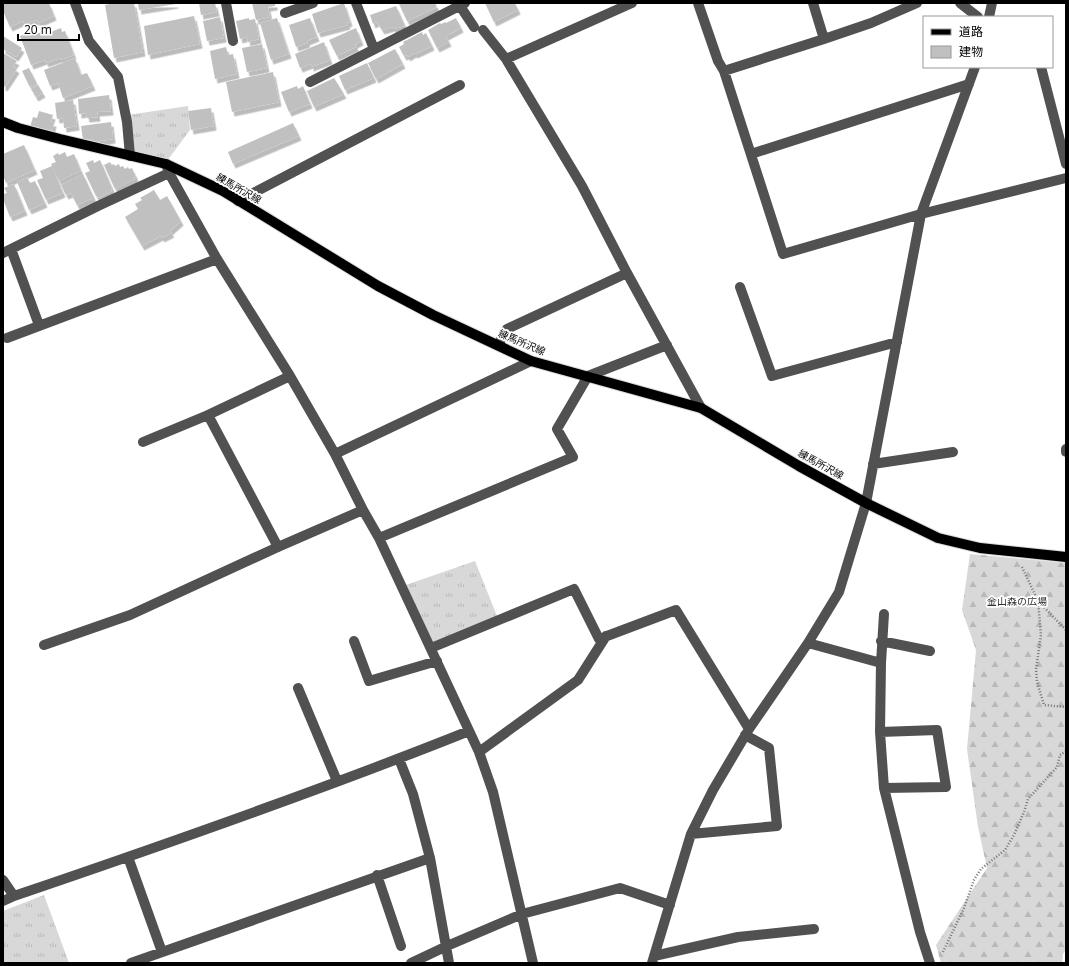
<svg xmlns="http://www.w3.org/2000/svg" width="1069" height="966" font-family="'Open Sans','Noto Sans JP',sans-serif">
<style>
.grass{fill:url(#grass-tufts)}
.forest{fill:url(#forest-firs)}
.building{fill:#c0c0c0;filter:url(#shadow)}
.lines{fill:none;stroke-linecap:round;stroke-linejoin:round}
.major-casing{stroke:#dbdbdb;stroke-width:12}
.path{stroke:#737373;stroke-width:2.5;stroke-dasharray:1 2;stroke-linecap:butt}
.minor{stroke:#515151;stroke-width:10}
.major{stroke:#000;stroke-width:10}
.labels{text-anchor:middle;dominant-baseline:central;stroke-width:3.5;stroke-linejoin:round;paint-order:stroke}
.street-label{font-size:10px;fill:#000;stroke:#fff}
.park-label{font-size:10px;fill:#2f2f2f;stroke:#fff}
</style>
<defs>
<pattern id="grass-tufts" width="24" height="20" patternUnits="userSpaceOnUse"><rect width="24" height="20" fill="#d8d8d8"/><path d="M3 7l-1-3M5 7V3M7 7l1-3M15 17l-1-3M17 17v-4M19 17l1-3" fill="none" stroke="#b8b8b8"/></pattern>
<pattern id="forest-firs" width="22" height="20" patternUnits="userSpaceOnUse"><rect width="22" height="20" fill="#d8d8d8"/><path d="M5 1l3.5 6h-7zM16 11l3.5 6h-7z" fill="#b8b8b8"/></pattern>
<filter id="shadow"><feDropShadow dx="2.5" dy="4.5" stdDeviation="0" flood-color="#0004"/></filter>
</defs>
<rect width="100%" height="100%" fill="#fff"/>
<!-- grass -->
<path class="grass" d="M188 106 190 130 167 161 132 154 128 115Z
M475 561 499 621 428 646 400 587Z
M44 895 69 963H3V911Z"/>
<!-- forest -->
<path class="forest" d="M970 554 1066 563V949L1063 954 1062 963H941L936 945 987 868 978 827 967 749 976 650 962 610Z"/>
<!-- building -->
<path class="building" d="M3 3H49L54 16 38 23 37 20 25 25 23 21 10 27 3 11Z
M115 3H134L143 52 114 58 105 5Z
M138 3H176V4L139 10Z
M199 3H215L217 12 201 15Z
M252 3H275V6L268 7 270 17 256 20Z
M344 3 350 22 347 23 348 25 318 33 312 14Z
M403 3H435L437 7 407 21 399 4Z
M485 3H515L518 10 494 22Z
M396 6 405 26 393 29V27L382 30 377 22 373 24 370 15Z
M194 16 200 44 148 55 144 26Z
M220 17 224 38 207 41 203 21Z
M249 18V20L255 19 259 39 248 42 247 37 240 39 236 21Z
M277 18 289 54 271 60 260 23Z
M310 18 317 37 307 41 308 43 296 47 289 25Z
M456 18 461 28 446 36 449 42 437 48 428 30 440 23 441 24 446 22V23Z
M61 28 62 32 65 31 74 55 60 60V58L46 63 45 60 31 65 20 36 33 31 34 35 47 30 48 33Z
M356 28 361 41 355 44 356 47 337 56 329 40Z
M422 32 423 35 426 33 432 46 415 54 414 53 408 57 407 55 404 56 399 47 404 44 403 42Z
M3 36 22 48 16 57 3 49Z
M324 42 330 60 311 67V64L300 68 295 54Z
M262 44 267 68 247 72 242 48Z
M226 47 228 55 233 54 237 74 215 79 210 51Z
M395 49 403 64 376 79 368 63Z
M3 53 17 61 13 66 17 69 5 87 3 86Z
M75 58 81 75 87 73 93 86 63 98 58 83 50 86 44 70Z
M367 63 374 78 345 90 339 76Z
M29 68 37 84 30 87 22 71Z
M273 72 279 102 232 112 226 82Z
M334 78 344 94 314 107 307 91Z
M38 85 43 93 36 97 31 89Z
M297 86 298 89 303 86 310 104 289 112 281 92Z
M109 95 111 111 97 112 98 117 87 118 86 113 79 114 78 99Z
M73 100 77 126 64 128 63 118 57 119 55 103Z
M211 108 214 126 191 130 188 111Z
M39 111 53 115 51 122H54L52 132 30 127 33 117 37 118Z
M111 122 113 139 94 142 93 139 83 140 81 126Z
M293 123 299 136 233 164 228 152Z
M24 145 35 170 6 183 3 175V154Z
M65 152 67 157 74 154 81 171 59 181 51 164 56 162 53 156 58 153 59 155Z
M93 160 94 163 100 160 112 188 111 189 112 191 98 198 97 196H96L85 173 90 171 86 163Z
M110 162 112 165 114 164 115 166 119 164 120 167 123 166 125 169 128 167 129 169 132 168 136 177 134 178 135 179 115 189 104 165Z
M52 166 63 193 46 200 37 180 43 178 40 171Z
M83 174 93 196V198L77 205 71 193 66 195 61 185Z
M27 177 30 183 35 181 45 203 29 210 17 182Z
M14 184 25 211 10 217 3 199V194L7 193 4 188Z
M154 190 160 200 167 196 181 221 170 231 172 233 162 238 161 236 142 246 125 217 138 209 135 204 142 200 140 198Z"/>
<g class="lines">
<!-- major casing -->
<g class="major-casing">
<path id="major" d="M3 122 18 128 60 139 166 164 223 191 378 286 433 315 531 361 701 408 799 466 866 503 938 538 980 548 1066 557"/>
</g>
<!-- path -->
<path class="path" d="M1022 567 1038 601 1041 635 1036 669 1037 682 1044 705 1066 707
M1038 601 1066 630
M943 952 964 908 974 880 981 869 1005 850 1014 835 1024 812 1028 799 1057 767 1060 755 1066 751"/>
<!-- minor -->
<path class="minor" d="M75 3 89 41 118 77 127 122 130 156
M226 3 233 41
M356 3 374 49
M458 3 474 27
M698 3 718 61 724 71 824 39 871 23 917 3
M813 3 824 39
M960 3 978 17
M285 13 313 3
M989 17 992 3
M483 30 506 59 582 186 627 273 701 408
M506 59 632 3
M1041 67 1066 164
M724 71 783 254 921 214 1066 178
M310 82 465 3
M751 154 969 84
M166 164 169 173 217 259 290 376 335 454 363 510 379 538 479 752 493 792 533 963
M238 201 460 85
M11 249 39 325
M3 253 98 206 169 173
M740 287 772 376 897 342
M7 338 217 259
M498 345 507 329 627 273
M208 415 278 547
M143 442 208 415 290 376
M1066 449V452
M335 454 531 361
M873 464 953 452
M379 538 573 457 557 429 588 376 667 345
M354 641 369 681 437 661
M881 641 930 651
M808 643 881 663 880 732 884 788 920 932 930 963
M44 645 130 615 278 547 363 510
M431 648 574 589 599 639 676 610 749 729
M881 663 884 614
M298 688 337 781
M880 732 937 730 946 787 884 788
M479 752 578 680 606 636
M399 759 413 794 430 858 449 963
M691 834 777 826 769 748 745 735
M128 857 162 952
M377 875 401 946
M3 880 14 896
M3 901 14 896C167 844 319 791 469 731
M654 956 738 937 814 929
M131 963 430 858
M411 963 447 946 522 914 620 888 670 905
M652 963 691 834 713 790 749 729 808 643 839 592 866 503 921 214 975 67"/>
<!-- major -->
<use href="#major" class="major"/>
</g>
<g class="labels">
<!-- street labels -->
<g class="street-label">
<text transform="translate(239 188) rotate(30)">練馬所沢線</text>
<text transform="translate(522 342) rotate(23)">練馬所沢線</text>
<text transform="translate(821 464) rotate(29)">練馬所沢線</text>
</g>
<!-- park labels -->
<g class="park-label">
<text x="1017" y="601">金山森の広場</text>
</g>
</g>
<!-- border -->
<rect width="1069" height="966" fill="none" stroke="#000000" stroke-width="8"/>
<!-- legend -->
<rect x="923" y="16" width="130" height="52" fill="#ffffff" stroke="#999999"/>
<rect x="931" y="29" width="20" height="6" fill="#000000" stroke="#999999"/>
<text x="959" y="36" font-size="12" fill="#000000">道路</text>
<rect x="931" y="46" width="20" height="12" fill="#c0c0c0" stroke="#999999"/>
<text x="959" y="56" font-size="12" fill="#000000">建物</text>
<!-- scale -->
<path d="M18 34v6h61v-6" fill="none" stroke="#000000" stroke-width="2"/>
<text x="24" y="34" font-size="12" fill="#000000" stroke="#ffffff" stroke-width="3" paint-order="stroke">20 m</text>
</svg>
